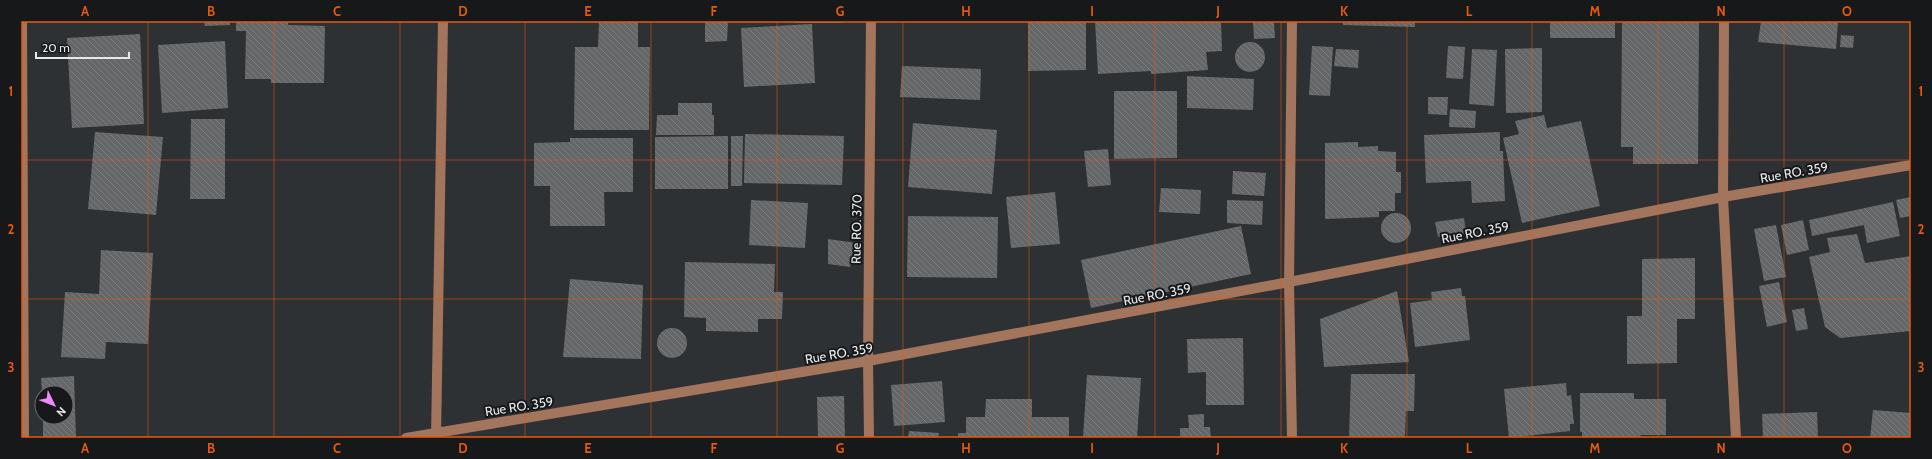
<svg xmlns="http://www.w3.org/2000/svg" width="1932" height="459" font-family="Cabin,sans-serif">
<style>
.building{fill:url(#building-back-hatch)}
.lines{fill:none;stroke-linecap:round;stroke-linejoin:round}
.minor{stroke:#a2755c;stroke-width:10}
.grid{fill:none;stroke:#e8590c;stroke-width:1;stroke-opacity:0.55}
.labels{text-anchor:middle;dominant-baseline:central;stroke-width:4;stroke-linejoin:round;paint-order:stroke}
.street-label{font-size:13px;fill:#e6e8e9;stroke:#171819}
.neatline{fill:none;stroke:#e8590c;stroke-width:1.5}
.grid-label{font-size:13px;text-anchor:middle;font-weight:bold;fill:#e8590c}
</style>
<defs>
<pattern id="building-back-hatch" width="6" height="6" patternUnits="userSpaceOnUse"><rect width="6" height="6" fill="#646668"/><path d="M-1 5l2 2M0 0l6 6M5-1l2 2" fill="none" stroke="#7a7c7e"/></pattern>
</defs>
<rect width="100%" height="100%" fill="#2e3133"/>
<!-- building -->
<path class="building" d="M204 21H230V25L205 26Z
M236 21H288V25L325 26 324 83H271V79H245L246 31H236Z
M705 21H728L727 41 705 42Z
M795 21H843L844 23H795Z
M1028 21H1086V70L1028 71Z
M1095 21H1221L1222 51 1206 52 1208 70 1151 74V71L1098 74Z
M1253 21H1274L1275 38 1254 39Z
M1343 21H1415V27L1343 25Z
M1550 21H1615V38H1550Z
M1622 21H1699L1698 164H1633V147H1621Z
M1761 21H1838L1836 49 1758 42Z
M599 22H638V47H650L649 130H574L575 47H598Z
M812 24 815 83 744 87 741 28Z
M140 34 144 124 72 128 67 38Z
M1841 35 1854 36 1853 48 1840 47Z
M225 41 228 108 162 113 158 45Z
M1235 57a15 15 0 1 1 30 0a15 15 0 1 1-30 0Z
M1312 46 1333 47 1330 96 1309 95Z
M1448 46 1465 47 1463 79 1446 78Z
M1542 48V112L1506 113 1505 49Z
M1336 49 1359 50 1358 68 1334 66Z
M1472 49 1497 50 1494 106 1469 104Z
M902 66 981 69 980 100 900 97Z
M1187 76 1254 79 1253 110 1187 108Z
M1114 91H1177V158L1114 159Z
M1428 97H1448L1447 115 1428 114Z
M678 103H712V115H714V135H656L657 115H678Z
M1450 109 1476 111 1475 128 1449 127Z
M1544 115 1547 128 1581 121 1600 206 1522 223 1503 138 1519 134 1515 121Z
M191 119H225V199H190Z
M913 123 997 130 992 194 908 187Z
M95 132 163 137 156 215 88 209Z
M1500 132V151H1503L1505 201 1472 203 1471 181 1426 183 1424 135Z
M745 134 844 136 842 185 744 183Z
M728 136V189H655V137Z
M731 136H743L742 186H731Z
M570 138H633V192H604L605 226H550V186H534V143L570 142Z
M1358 142V147L1378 146V151L1396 152V172H1401V193H1395V211H1379V217L1325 219V143Z
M1108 149 1111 185 1088 187 1084 151Z
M1233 171 1266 173 1264 196 1232 194Z
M1161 188 1201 190 1200 214 1159 212Z
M1055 192 1060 244 1011 248 1006 197Z
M1911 197V216L1900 218 1896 200Z
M751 200 808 203 805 248 749 245Z
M1227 200 1263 201 1262 225 1227 223Z
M1893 202 1900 236 1867 243 1864 225 1812 236 1809 220Z
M1381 228a15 15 0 1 1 30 0a15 15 0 1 1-30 0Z
M908 216 998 217 997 278 907 277Z
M1464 218 1466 233 1438 237 1435 222Z
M1803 220 1809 250 1787 255 1781 225Z
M1776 225 1786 277 1764 281 1754 229Z
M1241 226 1251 274 1091 308 1081 260Z
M1857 234 1865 263 1911 256V331L1840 338 1825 327 1809 257 1830 252 1827 238Z
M828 239 857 243 850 267 828 264Z
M101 250 153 253 148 344 106 342 105 359 61 357 65 292 99 294Z
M1695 258V319H1677V363L1627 364V316H1642V259Z
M685 262 775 264 774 292H783L782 319H758V332L706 331V318L684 317Z
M570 279 643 285 641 359 563 357Z
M1779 282 1787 322 1767 327 1759 286Z
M1461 288 1462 296H1465L1470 340 1415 347 1410 303 1432 300 1431 292Z
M1397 291 1409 362 1324 367 1320 319Z
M1804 308 1808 329 1796 331 1792 310Z
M657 343a15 15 0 1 1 30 0a15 15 0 1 1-30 0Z
M1243 338 1244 405H1206V372L1188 373 1187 339Z
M1351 374H1415L1414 411H1406L1405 438H1349Z
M1087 375 1141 378 1137 438H1083Z
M74 376 76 438H43V417H66V393H42L41 378Z
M942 381 945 422 894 426 891 385Z
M1566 383 1567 396 1571 395 1574 424H1570V431L1509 438 1504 389Z
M1580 393H1634V399H1666V435H1640L1642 438H1582V432H1580Z
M844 396 845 438H818L817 397Z
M986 399H1032V417H1069V438H958V433H966V417H985Z
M1873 410 1911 413V438H1870Z
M1817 412 1818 438H1763L1762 414Z
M1204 414V427H1210L1211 438H1180V428H1189L1188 415Z
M909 431 939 433 938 438H908Z"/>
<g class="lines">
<!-- minor -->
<path class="minor" d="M22 21 24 438
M1292 21 1289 282 1292 438
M1724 21 1723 197 1736 438
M406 438 868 361 1289 282 1723 197 1911 165
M436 438 443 21
M869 438 868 361 871 21"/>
</g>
<!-- grid -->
<path class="grid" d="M148 21V438M274 21V438M400 21V438M525 21V438M651 21V438M777 21V438M903 21V438M1029 21V438M1155 21V438M1281 21V438M1407 21V438M1532 21V438M1658 21V438M1784 21V438M21 160H1911M21 299H1911"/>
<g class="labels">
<!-- street labels -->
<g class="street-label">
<text transform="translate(1794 172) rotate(-10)">Rue RO. 359</text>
<text transform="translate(856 229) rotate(-89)">Rue RO. 370</text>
<text transform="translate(1475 232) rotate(-11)">Rue RO. 359</text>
<text transform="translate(1157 294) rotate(-11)">Rue RO. 359</text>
<text transform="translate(839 353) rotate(-10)">Rue RO. 359</text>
<text transform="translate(519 406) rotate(-9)">Rue RO. 359</text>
</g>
</g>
<!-- border -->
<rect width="1932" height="459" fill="none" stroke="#171819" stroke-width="44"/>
<!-- north arrow -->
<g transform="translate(54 405) rotate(133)"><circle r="19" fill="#171819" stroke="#6a6b6c"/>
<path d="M0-3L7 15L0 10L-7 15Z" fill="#ec8cfb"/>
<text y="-6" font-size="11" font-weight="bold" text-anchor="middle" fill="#e6e8e9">N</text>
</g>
<!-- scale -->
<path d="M36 52v6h93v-6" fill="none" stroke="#e6e8e9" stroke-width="2"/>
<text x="42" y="52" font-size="12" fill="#e6e8e9" stroke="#171819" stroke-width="3" paint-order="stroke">20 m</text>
<rect x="22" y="22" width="1888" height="415" class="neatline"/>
<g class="grid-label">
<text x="85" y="16">A</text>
<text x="211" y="16">B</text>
<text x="337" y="16">C</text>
<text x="463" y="16">D</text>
<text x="588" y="16">E</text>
<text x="714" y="16">F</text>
<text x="840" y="16">G</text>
<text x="966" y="16">H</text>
<text x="1092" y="16">I</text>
<text x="1218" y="16">J</text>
<text x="1344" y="16">K</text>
<text x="1469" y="16">L</text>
<text x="1595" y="16">M</text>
<text x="1721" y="16">N</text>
<text x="1847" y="16">O</text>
<text x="11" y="96">1</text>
<text x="1921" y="96">1</text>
<text x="11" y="234">2</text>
<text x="1921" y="234">2</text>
<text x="11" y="372">3</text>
<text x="1921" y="372">3</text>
<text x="85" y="453">A</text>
<text x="211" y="453">B</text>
<text x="337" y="453">C</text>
<text x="463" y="453">D</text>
<text x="588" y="453">E</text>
<text x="714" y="453">F</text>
<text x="840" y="453">G</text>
<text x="966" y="453">H</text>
<text x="1092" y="453">I</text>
<text x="1218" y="453">J</text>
<text x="1344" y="453">K</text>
<text x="1469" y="453">L</text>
<text x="1595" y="453">M</text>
<text x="1721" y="453">N</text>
<text x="1847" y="453">O</text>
</g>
</svg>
